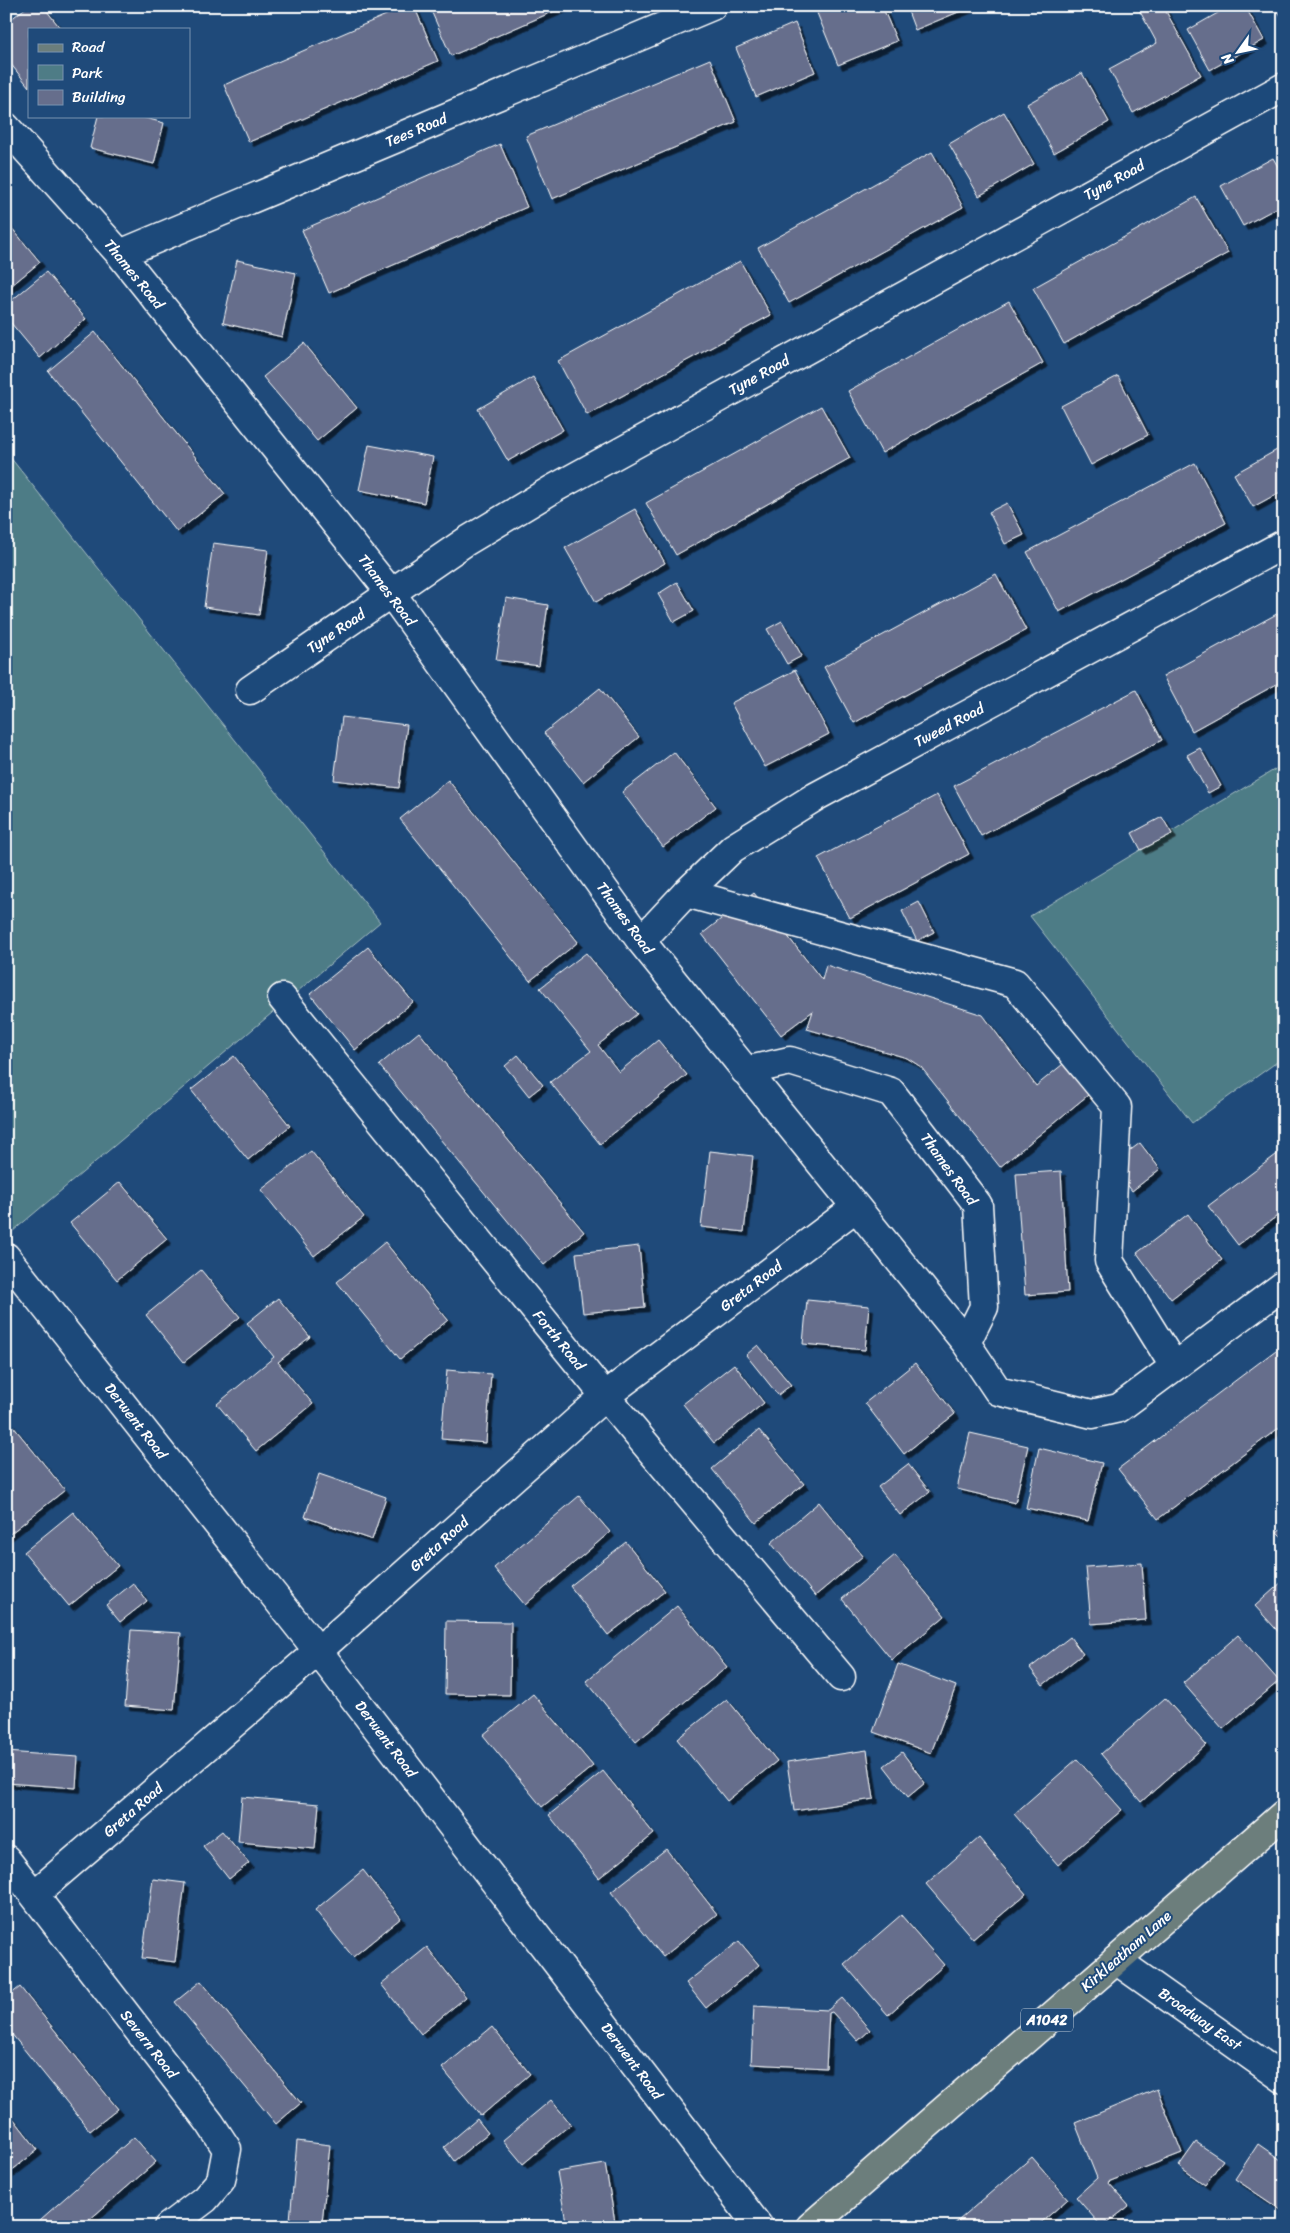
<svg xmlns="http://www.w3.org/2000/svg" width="1290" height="2233" font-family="Sriracha,sans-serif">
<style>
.green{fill:#4e7c86;stroke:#a6bec2}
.building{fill:#666e8c;stroke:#fff;filter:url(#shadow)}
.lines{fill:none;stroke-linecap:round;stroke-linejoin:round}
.minor-casing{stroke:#fff;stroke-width:31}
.major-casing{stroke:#fff;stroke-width:31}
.minor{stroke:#1f4a7a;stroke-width:28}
.major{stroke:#6c7e7c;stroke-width:28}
.labels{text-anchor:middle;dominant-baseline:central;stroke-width:4;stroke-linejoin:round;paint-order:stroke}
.shield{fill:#1f4a7a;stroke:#bcc9d7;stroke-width:1}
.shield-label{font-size:14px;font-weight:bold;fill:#fff}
.street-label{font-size:15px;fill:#fff;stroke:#1f4a7a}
</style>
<defs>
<filter id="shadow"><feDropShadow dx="4.5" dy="4.5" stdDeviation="0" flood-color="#0009"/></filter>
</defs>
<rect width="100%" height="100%" fill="#1f4a7a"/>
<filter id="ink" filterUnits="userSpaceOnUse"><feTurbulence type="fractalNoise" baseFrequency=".02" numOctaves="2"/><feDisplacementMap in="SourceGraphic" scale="10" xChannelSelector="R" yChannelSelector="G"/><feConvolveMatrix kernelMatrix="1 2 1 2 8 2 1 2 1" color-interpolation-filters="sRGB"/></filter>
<g filter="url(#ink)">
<!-- green -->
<path class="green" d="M6 452 380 922 6 1237Z
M1284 764V1057L1192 1123 1030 916Z"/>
<!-- building -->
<path class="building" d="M28 6H43L61 29H29V87L6 58V23Z
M407 6H414L438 61 249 142 224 85Z
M429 6H566L451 56Z
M833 6H882L897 41 838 65 817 13Z
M906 6H973L915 30Z
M1137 6H1163L1201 75 1133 113 1109 69 1157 43Z
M1230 6H1245L1264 40 1210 70 1188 30Z
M1275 6H1284V21Z
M795 23 815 72 756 97 736 48Z
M710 59 736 122 552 199 526 136Z
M1082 73 1109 122 1054 153 1027 104Z
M1004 112 1034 164 979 196 949 144Z
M98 116H138L164 123 154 164 90 148Z
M500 144 527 207 329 293 302 230Z
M932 152 963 207 789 303 758 248Z
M1273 158 1284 177V204L1243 226 1221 186Z
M1196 197 1228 253 1064 344 1033 288Z
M6 221 40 262 6 290Z
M237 260 296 273 282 337 223 323Z
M740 261 771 315 587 415 558 361Z
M46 272 86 319 40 358 6 317V305Z
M1009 301 1043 363 882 453 848 391Z
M95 332 225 494 177 532 48 371Z
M304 343 357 408 317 441 263 377Z
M1118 376 1148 435 1091 465 1061 406Z
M533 377 563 430 508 461 478 409Z
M821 406 850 458 676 555 646 503Z
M369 445 433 457 424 503 359 490Z
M1284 446V490L1253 507 1234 474Z
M1195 463 1226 523 1059 612 1027 552Z
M1007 503 1024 535 1005 544 989 512Z
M635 509 665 563 596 602 565 548Z
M213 543 268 550 259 615 204 607Z
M996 574 1026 630 854 723 824 667Z
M677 582 694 611 674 622 658 594Z
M506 598 548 605 539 666 496 660Z
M1284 610V680L1192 731 1163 676Z
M782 621 802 656 787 664 767 629Z
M795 670 829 734 765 767 731 703Z
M600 688 639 737 583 782 544 733Z
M1136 690 1162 740 981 836 954 786Z
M342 717 407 725 399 788 334 780Z
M1200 748 1221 786 1208 793 1187 755Z
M674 752 716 807 663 847 622 792Z
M448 780 578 942 530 981 400 819Z
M937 795 969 854 850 918 818 858Z
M1162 817 1172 834 1141 850 1132 833Z
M754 893 822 980 826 965 983 1015 1036 1086 1068 1060 1093 1091 1000 1167 921 1067 907 1058 807 1029 813 1011 781 1035 702 934Z
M919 902 934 932 917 941 902 911Z
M368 947 413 1002 355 1050 310 994Z
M586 953 637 1014 598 1045 619 1072 658 1040 687 1075 600 1144 550 1082 591 1051 540 988Z
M419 1032 584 1232 544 1265 379 1065Z
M518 1055 543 1085 529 1096 505 1066Z
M234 1056 290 1126 248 1160 191 1090Z
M1140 1143 1160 1169 1132 1191 1112 1164Z
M1284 1149V1211L1238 1245 1208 1206Z
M311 1151 364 1217 314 1256 261 1190Z
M710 1151 753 1156 744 1232 701 1227Z
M1061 1171 1068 1292 1025 1295 1016 1174Z
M120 1182 167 1239 117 1280 70 1223Z
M1188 1214 1222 1260 1171 1299 1137 1253Z
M385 1242 448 1320 400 1359 337 1282Z
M639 1246 645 1307 583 1313 576 1253Z
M201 1270 240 1317 184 1362 146 1315Z
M278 1298 310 1337 278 1362 313 1404 256 1451 217 1404 274 1357 247 1323Z
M807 1300 869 1306 865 1350 803 1344Z
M1284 1344V1424L1158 1519 1118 1469Z
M758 1345 791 1385 778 1395 746 1355Z
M915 1363 955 1414 904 1454 865 1403Z
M734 1364 764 1403 714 1443 683 1404Z
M447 1370 491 1374 486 1443 441 1439Z
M8 1420 65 1490 6 1537V1422Z
M759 1430 804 1484 756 1523 712 1469Z
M970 1433 1028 1446 1015 1503 957 1489Z
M1039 1448 1102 1463 1088 1521 1026 1508Z
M908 1464 930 1492 900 1515 878 1487Z
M319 1474 386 1497 372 1540 305 1517Z
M579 1496 610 1532 525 1605 494 1568Z
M819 1502 863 1556 815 1596 771 1543Z
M73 1512 118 1566 69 1606 24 1552Z
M1284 1526V1539L1277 1532Z
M626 1542 665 1591 608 1635 570 1586Z
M895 1555 945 1616 892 1660 842 1599Z
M1142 1563 1146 1620 1091 1624 1086 1567Z
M1284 1580V1638L1255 1606Z
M133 1583 147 1601 120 1622 106 1605Z
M677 1606 727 1667 636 1742 586 1681Z
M446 1621 511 1622 510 1695 445 1694Z
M131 1630 181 1633 174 1710 125 1706Z
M1238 1635 1279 1681 1223 1729 1183 1683Z
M1070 1637 1083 1654 1043 1685 1030 1668Z
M898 1664 956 1686 931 1753 873 1732Z
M533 1694 593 1766 542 1807 483 1735Z
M1165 1698 1206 1745 1141 1802 1101 1754Z
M727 1699 777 1761 727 1801 677 1739Z
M867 1750 874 1799 794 1811 787 1762Z
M6 1752 78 1757 76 1788 6 1783Z
M902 1752 925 1783 908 1797 884 1766Z
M1077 1759 1122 1810 1058 1865 1014 1814Z
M603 1771 654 1834 599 1878 549 1815Z
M242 1797 319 1804 315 1849 238 1842Z
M222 1831 249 1863 229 1879 203 1846Z
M979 1838 1026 1894 973 1939 926 1884Z
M666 1849 717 1914 663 1957 611 1892Z
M363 1870 401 1918 353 1957 315 1910Z
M153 1879 185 1883 175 1962 142 1958Z
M901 1915 944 1965 888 2015 844 1964Z
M739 1941 759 1965 706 2008 686 1983Z
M427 1947 466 1997 421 2034 381 1984Z
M201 1981 301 2103 276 2124 175 2002Z
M20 1987 118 2109 90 2131 6 2027V1998Z
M842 1998 870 2030 858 2041 832 2012 829 2013 826 2068 751 2064 754 2006 828 2010Z
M492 2027 530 2074 481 2116 442 2068Z
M1157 2089 1182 2153 1108 2182 1129 2206 1102 2227 1076 2197 1097 2178 1075 2123Z
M551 2100 571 2124 523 2164 503 2140Z
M6 2109 38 2150 6 2175Z
M477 2119 488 2133 454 2161 444 2147Z
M134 2137 156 2162 81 2227H32Z
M297 2141 330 2145 322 2223 290 2220Z
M1196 2142 1223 2160 1205 2185 1179 2166Z
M1258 2144 1284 2162V2212L1235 2179Z
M1032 2157 1068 2199 1036 2227H951Z
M605 2164 616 2227H567L557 2172Z"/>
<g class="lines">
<!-- minor casing -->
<g class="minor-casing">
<path id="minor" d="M6 127 120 254 391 593 641 941 966 1343 998 1391 1092 1414 1119 1408 1284 1285
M120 254 712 6
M250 690 465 542 553 489 1284 87
M686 893 1015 983 1117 1107 1109 1261 1174 1366
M641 941 686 893 733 848 815 797 1284 544
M282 998 605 1396 841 1677
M745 1071 790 1061 891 1092 978 1205 984 1307 966 1343
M6 1257 318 1651 759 2227
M6 1859 210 2123 227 2149 221 2180 205 2199 168 2227
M35 1894 318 1651 605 1396 855 1208
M1116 1960 1284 2079"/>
</g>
<!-- major casing -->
<g class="major-casing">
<path id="major" d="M810 2227 1284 1814"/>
</g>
<!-- minor -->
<use href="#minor" class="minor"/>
<!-- major -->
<use href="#major" class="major"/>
</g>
</g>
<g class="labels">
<!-- shield labels -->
<rect class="shield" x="1021" y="2008.5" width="52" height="23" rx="4"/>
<g class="shield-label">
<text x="1047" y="2020">A1042</text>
</g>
<!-- street labels -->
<g class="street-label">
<text transform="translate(416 130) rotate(-23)">Tees Road</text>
<text transform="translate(1114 180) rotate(-29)">Tyne Road</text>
<text transform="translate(134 274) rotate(51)">Thames Road</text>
<text transform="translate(759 375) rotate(-29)">Tyne Road</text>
<text transform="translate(387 590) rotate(53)">Thames Road</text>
<text transform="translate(336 631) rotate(-34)">Tyne Road</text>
<text transform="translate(949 725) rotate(-28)">Tweed Road</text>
<text transform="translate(625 918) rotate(54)">Thames Road</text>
<text transform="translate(949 1169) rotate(54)">Thames Road</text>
<text transform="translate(751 1286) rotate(-37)">Greta Road</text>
<text transform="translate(559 1340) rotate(51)">Forth Road</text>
<text transform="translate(136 1421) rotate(52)">Derwent Road</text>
<text transform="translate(439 1544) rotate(-42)">Greta Road</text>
<text transform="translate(386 1739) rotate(53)">Derwent Road</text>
<text transform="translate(133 1810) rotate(-41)">Greta Road</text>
<text transform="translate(1126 1951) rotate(-41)">Kirkleatham Lane</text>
<text transform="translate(1200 2019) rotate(35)">Broadway East</text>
<text transform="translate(149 2044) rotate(52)">Severn Road</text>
<text transform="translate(632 2061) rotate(53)">Derwent Road</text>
</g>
</g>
<!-- margin -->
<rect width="1290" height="2233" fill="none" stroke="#1f4a7a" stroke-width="25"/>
<rect x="12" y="12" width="1265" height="2208" fill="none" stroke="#fff" stroke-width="2" filter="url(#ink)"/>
<!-- legend -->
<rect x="28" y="28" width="162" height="90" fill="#1f4a7a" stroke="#7992af"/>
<rect x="38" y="44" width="25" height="8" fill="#6c7e7c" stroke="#7992af"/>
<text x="72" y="52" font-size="15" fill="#ffffff">Road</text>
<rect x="38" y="65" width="25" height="15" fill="#4e7c86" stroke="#7992af"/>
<text x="72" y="78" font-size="15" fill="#ffffff">Park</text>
<rect x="38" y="90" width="25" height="15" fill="#666e8c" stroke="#7992af"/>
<text x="72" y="102" font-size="15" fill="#ffffff">Building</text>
<!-- north arrow -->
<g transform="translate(1238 52) rotate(237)" stroke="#1f4a7a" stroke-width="4" paint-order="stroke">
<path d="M0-4L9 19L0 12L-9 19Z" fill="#ffffff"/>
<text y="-8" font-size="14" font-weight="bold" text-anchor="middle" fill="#ffffff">N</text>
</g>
</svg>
